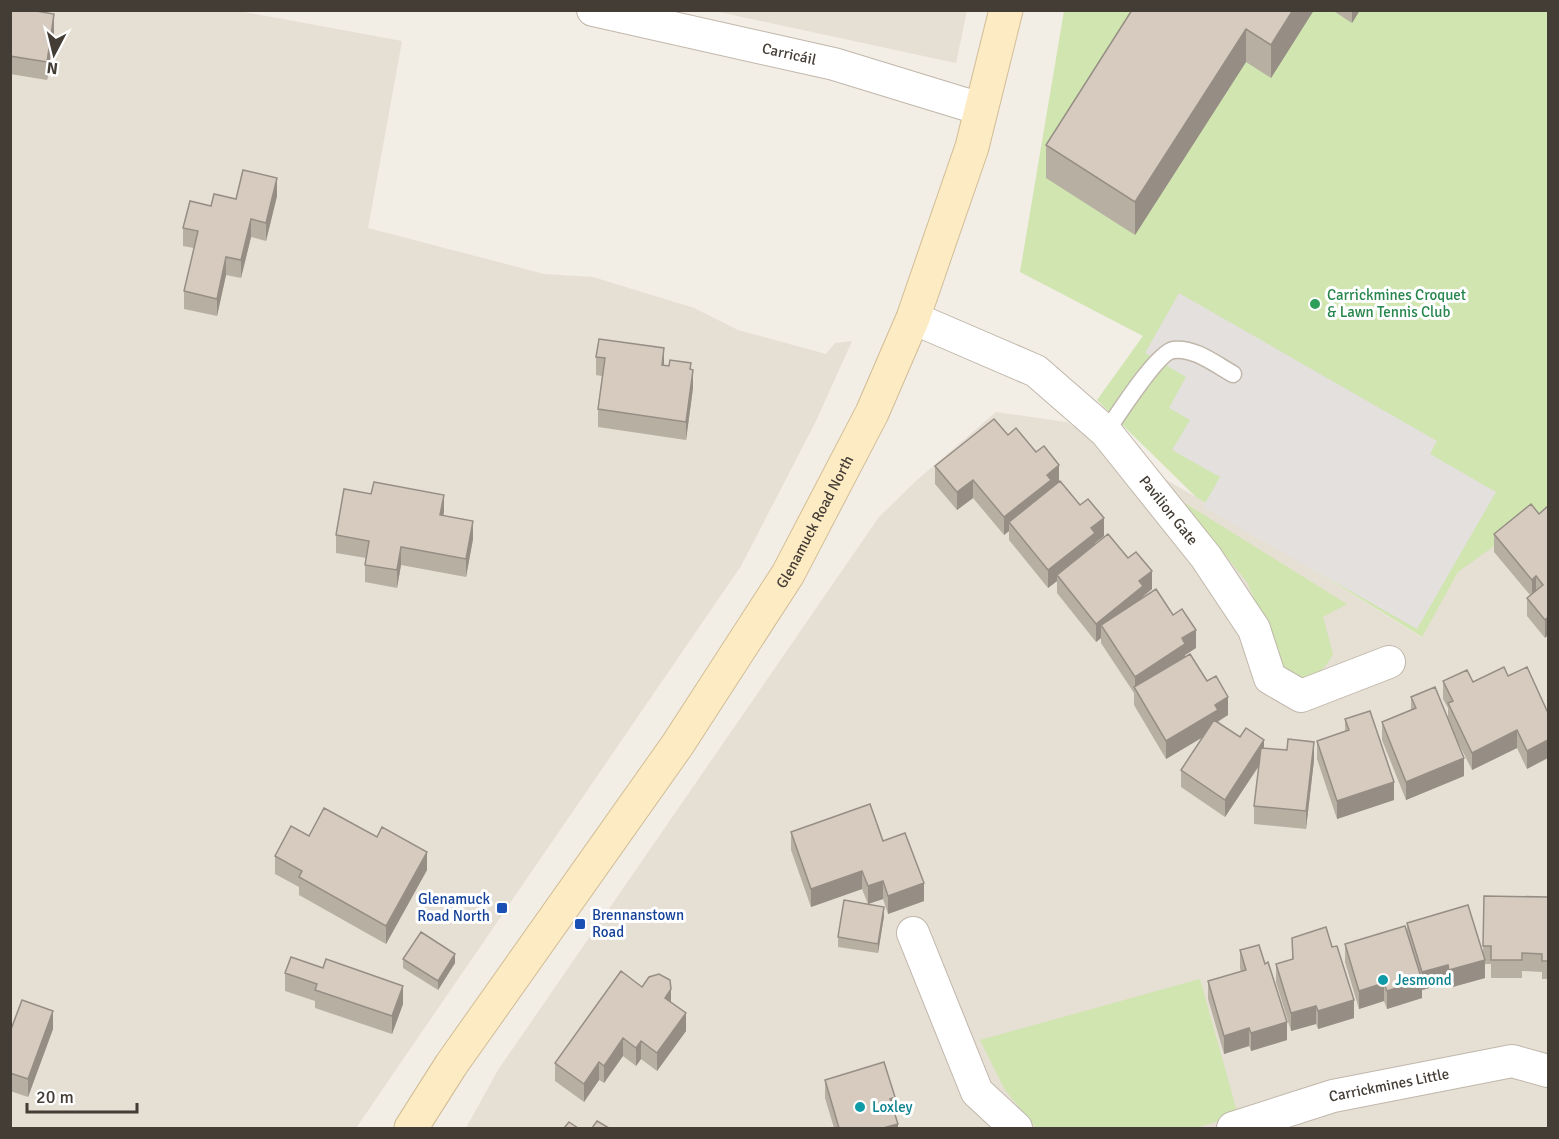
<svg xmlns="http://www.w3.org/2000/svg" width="1559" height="1139" font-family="Signika,sans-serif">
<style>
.residential{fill:#e6dfd3}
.green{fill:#d0e5af}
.parking{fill:#e3e0dd}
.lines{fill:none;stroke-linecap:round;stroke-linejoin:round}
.lane-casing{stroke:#c0b7ab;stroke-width:19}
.street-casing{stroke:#c0b7ab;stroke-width:34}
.secondary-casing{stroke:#d1bd96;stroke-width:35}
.lane{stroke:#fff;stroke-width:16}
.street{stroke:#fff;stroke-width:32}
.secondary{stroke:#fdebc4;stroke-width:33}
.wall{fill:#b8afa3}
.shaded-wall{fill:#968e85}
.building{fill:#d6cbbe;stroke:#968e85;stroke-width:1.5}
.leisure-dot{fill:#2e9e5b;stroke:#fff;stroke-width:2}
.transit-dot{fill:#1a4fb4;stroke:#fff;stroke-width:2}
.culture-dot{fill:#0f9aa8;stroke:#fff;stroke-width:2}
.labels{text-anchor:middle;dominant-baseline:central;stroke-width:6;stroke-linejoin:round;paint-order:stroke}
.street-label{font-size:15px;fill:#443d35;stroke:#fff}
.leisure-label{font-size:15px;fill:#27864d;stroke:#fff;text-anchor:start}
.transit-label{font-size:15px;fill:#164399;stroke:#fff;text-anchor:end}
.culture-label{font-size:15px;fill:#0d838f;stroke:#fff;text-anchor:start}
</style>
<rect width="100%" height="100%" fill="#f2ede5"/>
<!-- residential -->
<path class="residential" d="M10 11H239L402 41 368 228 544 274 593 277 694 308 738 330 826 354 835 343 852 341 816 421 741 566 356 1128H11Z
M714 11 967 10V11L956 63Z
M996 412 1066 422 1196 497 1421 637 1458 572 1548 423V1128H466L498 1070 879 517 916 481Z"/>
<!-- green -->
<path class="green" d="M1064 11H1548V507L1458 572 1422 637 1196 497 1097 400 1143 336 1020 272Z
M1180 500 1347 604 1323 617 1333 654C1321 677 1306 683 1283 672L1247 582Z
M1200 979 1238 1115 1196 1128H1036L1005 1090 980 1040Z"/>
<!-- parking -->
<path class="parking" d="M1179 293 1437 441 1430 454 1496 492 1417 629 1203 507 1220 477 1172 450 1190 420 1169 408 1186 377 1145 353Z"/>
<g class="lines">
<!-- lane casing -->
<g class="lane-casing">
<path id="lane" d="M1106 432C1117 416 1157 353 1173 350 1194 347 1215 364 1233 374"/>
</g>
<!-- street casing -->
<g class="street-casing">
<g id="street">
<path id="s1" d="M593 10 834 64 981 109"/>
<path id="s2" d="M913 318 1036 371 1106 432 1206 557 1254 629 1270 678 1301 696 1389 662"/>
<path d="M913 933 977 1092 1016 1128"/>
<path id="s3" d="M1233 1128 1333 1096 1512 1061 1548 1071"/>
</g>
</g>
<!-- secondary casing -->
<g class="secondary-casing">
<g id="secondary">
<path id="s4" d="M411 1128 451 1065 678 744 788 574 872 413 913 318 972 147 1006 10"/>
</g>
</g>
<!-- lane -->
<use href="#lane" class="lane"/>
<!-- street -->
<use href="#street" class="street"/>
<!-- secondary -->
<use href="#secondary" class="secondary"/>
</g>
<!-- wall -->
<path class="wall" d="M10 10 54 32 47 80 10 74Z
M1132 10H1314L1271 78 1246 62 1135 235 1046 178V145Z
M1332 10H1360L1352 23Z
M277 196 266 241 251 237 241 278 226 275 217 316 184 309V291L194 248 183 246V228L236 199Z
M596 357 664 365 691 370 693 388 686 440 598 427V409L602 376 596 375Z
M1008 435 1059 482 1104 536 1095 543V544L1152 589 1143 597 1196 648 1185 655V657L1207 681 1228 715 1218 722 1240 737 1264 748 1314 760 1306 829 1254 824V806L1259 766 1225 817 1181 787V770L1203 737 1166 759 1134 705V693L1101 643V638L1096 642 1057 593V581L1048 588 1009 540V531L1004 535 973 498 957 510 935 484V466Z
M1548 506 1545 638 1527 616V598L1530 595 1494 552V534L1539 514Z
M444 512 443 516 473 539 466 577 401 565 397 588 365 582V565L366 558 336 553V535Z
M1508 676 1548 713 1527 769 1517 748 1472 770 1455 736 1464 776 1406 800 1382 740V722L1411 710V697L1448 718V708L1443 699V681L1473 682Z
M1345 719 1394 800 1337 819 1317 759V741L1345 731Z
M791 832 883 841 924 901 888 914 883 899 868 904 884 916 878 953 838 947V937L868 904 862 889 811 907 791 850Z
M309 836 427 870 386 944 299 895V887L275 874V856Z
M1484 896 1548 897V979H1542V972L1522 971V978H1491V964H1485V978L1449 988 1448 983 1422 990V989V998L1387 1009 1384 1001 1359 1009 1345 962V944L1407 933V923L1483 955Z
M1292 938 1354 1018 1318 1029 1316 1024 1291 1031 1276 982V964L1292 959Z
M1240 950 1287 1040 1251 1051 1249 1046 1224 1054 1208 999V981L1241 972 1240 968Z
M403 959 455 963 438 990 403 968Z
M285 973 403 1004 392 1034 315 1008V1001L285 991Z
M642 987 671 1002 686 1031 657 1071 641 1059 636 1066 623 1056 604 1083 599 1080 584 1102 555 1081V1063Z
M53 1029 28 1097 10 1091V1032Z
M825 1080 895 1115 898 1128H834L825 1098Z"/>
<!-- shaded-wall -->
<path class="shaded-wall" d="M1293 10H1314L1271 78V45Z
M1352 10H1360L1352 23Z
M54 14V32L47 80V62Z
M1246 29V62L1135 235V202Z
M277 178V196L266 241V223Z
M251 219V237L241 278V260Z
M226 257V275L217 316V299Z
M664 348V366L662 365Z
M693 370V388L686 440V422Z
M1059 465V483L1009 522V531L1004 535V517L1047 475Z
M973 480V498L957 510V492Z
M444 495V512L440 533V515Z
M1104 518V536L1095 543V551L1057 575V581L1048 588V570L1091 528Z
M473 521V539L466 577V559Z
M401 547V565L397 588V570Z
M1152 571V589L1143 596V604L1101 625V638L1096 642V624L1139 581Z
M1536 576V594L1532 598V580Z
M1548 617V635L1545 638V620Z
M1196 630V648L1185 655V662L1135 689V677L1182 638Z
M1228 697V715L1218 721V728L1166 759V741L1215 705Z
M1517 730V748L1472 770V753Z
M1264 740V758L1225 817V800Z
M1548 740V758L1527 769V751Z
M1314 742V760L1306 829V811Z
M1464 758V776L1406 800V782Z
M1394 782V800L1337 819V801Z
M427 852V870L386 944V926Z
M862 871V889L811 907V889Z
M883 881V899L868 904V886Z
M924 883V901L888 914V896Z
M884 907V916L878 953V944Z
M455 954V963L438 990V981Z
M1485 960V978L1449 988V970Z
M1448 965V983L1422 990V972Z
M1422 980V998L1387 1009V991Z
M1384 983V1001L1359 1009V991Z
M403 986V1004L392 1034V1016Z
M671 989V1007L665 998Z
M1354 1000V1018L1318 1029V1011Z
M1316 1006V1024L1291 1031V1013Z
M53 1011V1029L28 1097V1079Z
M686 1013V1031L657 1071V1053Z
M1287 1022V1040L1251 1051V1033Z
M1249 1028V1046L1224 1054V1036Z
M623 1038V1056L604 1083V1066Z
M641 1041V1059L636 1066V1048Z
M599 1062V1080L584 1102V1084Z
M895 1097V1115L890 1099Z
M898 1124V1128H883Z"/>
<!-- building -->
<path class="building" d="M10 10H30L54 14 47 62 10 56Z
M1132 10H1293L1271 45 1246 29 1135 202 1046 145Z
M243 170 277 178 266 223 251 219 241 260 226 257 217 299 184 291 198 231 183 228 190 201 211 206 214 194 236 199Z
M599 339 664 348 662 365 669 366 670 360 691 363 690 369 693 370 686 422 598 409 605 358 596 357Z
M994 419 1008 435 1016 428 1036 452 1044 446 1059 465 1047 475 1051 480 1004 517 973 480 957 492 935 466Z
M1060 481 1080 505 1088 499 1104 518 1091 528 1095 533 1048 570 1009 522Z
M374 482 444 495 440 515 473 521 466 559 401 547 397 570 365 565 369 541 336 535 344 489 371 494Z
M1531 504 1539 514 1548 506V617L1545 620 1527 598 1543 585 1536 576 1532 580 1494 534Z
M1108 534 1128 558 1136 552 1152 571 1139 581 1143 586 1096 624 1057 575Z
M1156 589 1173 615 1182 609 1196 630 1182 638 1185 644 1135 677 1101 625Z
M1190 654 1207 681 1216 676 1228 697 1215 705 1218 710 1166 741 1134 687Z
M1504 667 1508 676 1527 667 1548 713V740L1527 751 1517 730 1472 753 1448 703 1453 701 1443 681 1467 670 1473 682Z
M1435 687 1464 758 1406 782 1382 722 1416 708 1411 697Z
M1370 711 1394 782 1337 801 1317 741 1349 730 1345 719Z
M1214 720 1240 737 1246 728 1264 740 1225 800 1181 770Z
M1288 739 1314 742 1306 811 1254 806 1261 748 1287 750Z
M870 804 883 841 905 833 924 883 888 896 883 881 868 886 862 871 811 889 791 832Z
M324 808 377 837 382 827 427 852 386 926 299 877 302 871 275 856 291 826 309 836Z
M1484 896 1548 897V961H1542V954L1522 953V960H1491V946H1483Z
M844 900 884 907 878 944 838 937Z
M1468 905 1485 960 1449 970 1448 965 1422 972 1407 923Z
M1405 926 1422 980 1387 991 1384 983 1359 991 1345 944Z
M1326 927 1332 947 1337 946 1354 1000 1318 1011 1316 1006 1291 1013 1276 964 1293 959 1292 938Z
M421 932 455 954 438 981 403 959Z
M1259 945 1265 964 1268 962 1287 1022 1251 1033 1249 1028 1224 1036 1208 981 1246 970 1240 950Z
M291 957 323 968 326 959 403 986 392 1016 315 990 317 984 285 973Z
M621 971 642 987 649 977 659 974 670 980 671 989 665 998 686 1013 657 1053 641 1041 636 1048 623 1038 604 1066 599 1062 584 1084 555 1063Z
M22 1000 53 1011 28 1079 10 1073V1032Z
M884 1062 895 1097 890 1099 898 1124 883 1128H839L825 1080Z
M597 1121 609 1128H592Z
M569 1122 578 1128H564Z"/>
<!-- markers -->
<circle class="leisure-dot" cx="1315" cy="304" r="6"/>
<g class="transit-dot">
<rect x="496" y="902" width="12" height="12" rx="3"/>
<rect x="574" y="918" width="12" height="12" rx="3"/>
</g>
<g class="culture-dot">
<circle cx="1383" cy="980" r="6"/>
<circle cx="860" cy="1107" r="6"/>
</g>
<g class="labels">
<!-- street labels -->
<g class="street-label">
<text stroke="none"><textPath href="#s1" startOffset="201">Carricáil</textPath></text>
<text stroke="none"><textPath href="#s2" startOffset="327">Pavilion Gate</textPath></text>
<text stroke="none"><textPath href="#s4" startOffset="729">Glenamuck Road North</textPath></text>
<text stroke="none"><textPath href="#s3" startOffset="162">Carrickmines Little</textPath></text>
</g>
<!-- leisure labels -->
<g class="leisure-label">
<text x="1327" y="295">Carrickmines Croquet<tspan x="1327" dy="17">&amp; Lawn Tennis Club</tspan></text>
</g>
<!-- transit labels -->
<g class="transit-label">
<text x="490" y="899">Glenamuck<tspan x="490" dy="17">Road North</tspan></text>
<text x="592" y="915" text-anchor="start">Brennanstown<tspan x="592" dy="17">Road</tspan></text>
</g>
<!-- culture labels -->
<g class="culture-label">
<text x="1395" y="980">Jesmond</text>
<text x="872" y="1107">Loxley</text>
</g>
</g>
<!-- border -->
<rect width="1559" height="1139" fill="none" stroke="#443d35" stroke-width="24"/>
<!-- north arrow -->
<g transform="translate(54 54) rotate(187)" stroke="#ffffff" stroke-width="4.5" paint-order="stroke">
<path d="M0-4.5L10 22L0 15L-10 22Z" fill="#443d35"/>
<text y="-9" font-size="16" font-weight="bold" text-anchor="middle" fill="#443d35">N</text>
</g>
<!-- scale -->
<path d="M27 1103v9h110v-9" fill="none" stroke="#443d35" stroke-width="3"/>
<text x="36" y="1103" font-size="18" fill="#443d35" stroke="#ffffff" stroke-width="4.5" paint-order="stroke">20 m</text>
</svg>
